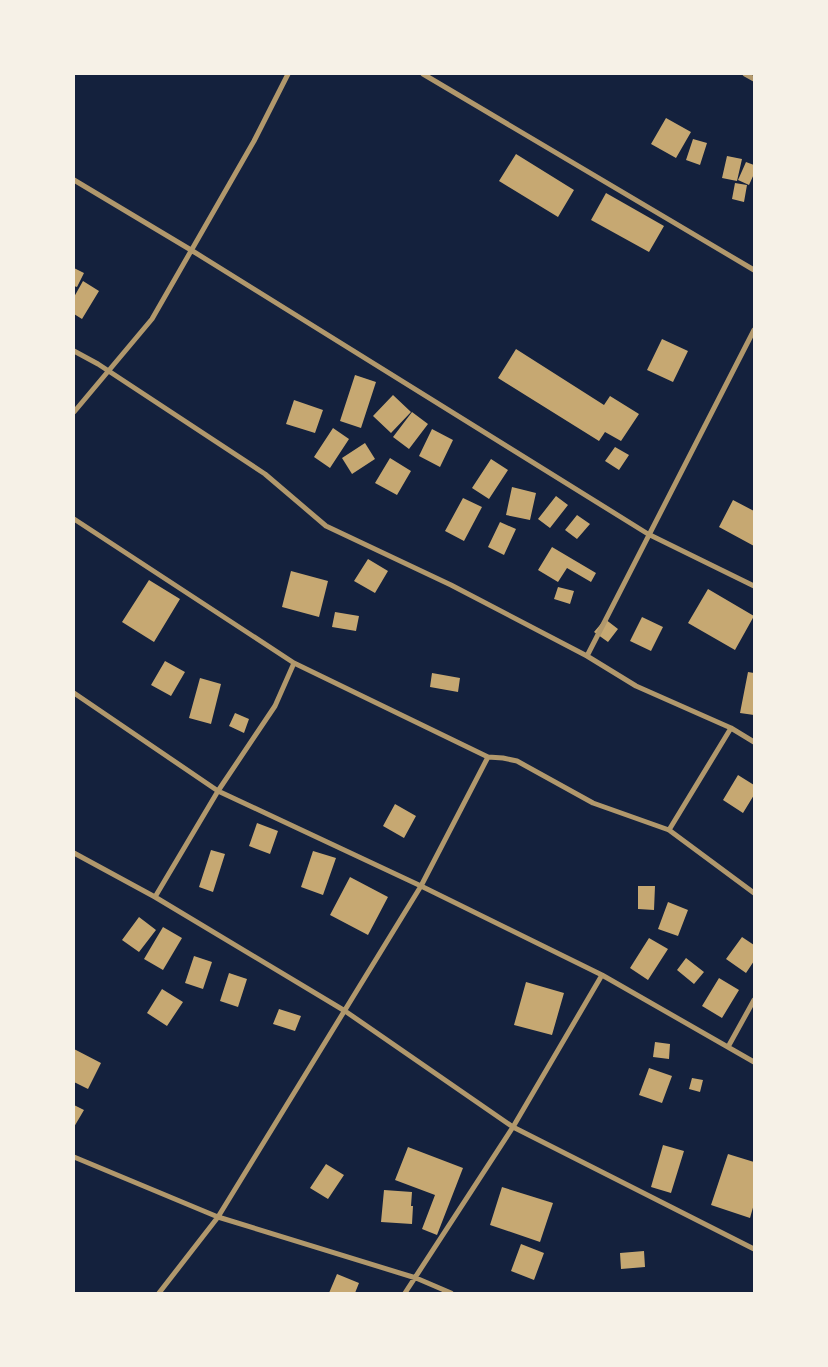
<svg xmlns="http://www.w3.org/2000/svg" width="828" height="1367" font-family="'Nunito Sans',sans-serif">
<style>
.building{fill:#c6a872}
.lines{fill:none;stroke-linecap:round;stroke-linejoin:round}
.minor{stroke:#b1986c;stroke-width:5}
</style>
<rect width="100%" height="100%" fill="#14213d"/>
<!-- building -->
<path class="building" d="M666 118 691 132 676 158 651 144Z
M693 139 707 143 700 165 686 160Z
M516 154 574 190 558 217 499 181Z
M727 156 742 159 737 181 722 178Z
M746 162 754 165V174L749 185 738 180Z
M735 183 747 185 744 202 732 199Z
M606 193 664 226 649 252 591 220Z
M74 268 84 273 77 287 74 286Z
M83 281 99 291 82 319 74 314V297Z
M662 339 688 351 673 382 647 370Z
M516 349 604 405 610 396 639 414 621 441 605 432 599 441 498 378Z
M355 375 376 382 361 428 340 421Z
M393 395 411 412 391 433 373 416Z
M294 400 323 410 315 433 286 424Z
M412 412 428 424 409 449 393 437Z
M333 428 349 439 330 468 314 457Z
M432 429 453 440 440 467 419 456Z
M365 443 375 459 352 474 342 458Z
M615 447 629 455 619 470 605 461Z
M390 458 411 471 397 495 375 483Z
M491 459 508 470 489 499 472 488Z
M512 487 536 493 530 520 506 515Z
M556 496 568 505 550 528 538 519Z
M463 498 482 507 464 541 445 531Z
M733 500 754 511V546L719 527Z
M577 515 590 524 577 539 565 530Z
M500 522 516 529 504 555 488 547Z
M552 547 596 573 591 582 567 568 558 582 538 570Z
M368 559 388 571 375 593 354 581Z
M291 571 328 581 319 617 282 607Z
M149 580 180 599 154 642 122 622Z
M558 587 574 591 570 604 554 599Z
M708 589 754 616 735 650 688 623Z
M335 612 359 616 356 631 332 627Z
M642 617 663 627 651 651 630 641Z
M605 619 618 629 608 642 594 632Z
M165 661 185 672 171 696 151 685Z
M748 672 754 673V715L740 713Z
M432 673 460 678 458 692 430 687Z
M200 678 221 684 211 724 189 718Z
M235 713 249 719 244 733 229 726Z
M738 775 754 785V795L743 813 723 800Z
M395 804 416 816 404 838 383 826Z
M257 823 278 831 270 854 249 846Z
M211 850 225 854 213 892 199 887Z
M313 851 336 858 323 895 301 887Z
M350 877 388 897 368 935 330 915Z
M638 886H655L654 910 638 909Z
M668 902 688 910 678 936 658 929Z
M139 917 156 930 139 952 122 940Z
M163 927 182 938 163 970 144 959Z
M742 937 754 945V961L746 973 726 959Z
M649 938 668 949 648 980 630 968Z
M194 956 212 962 203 989 185 983Z
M686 958 704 972 694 984 677 970Z
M229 973 247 979 238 1007 220 1001Z
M719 978 739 990 722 1018 702 1006Z
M526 982 564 993 552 1035 514 1025Z
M162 989 183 1002 167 1026 147 1013Z
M279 1009 301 1016 295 1031 273 1024Z
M655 1042 670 1044 669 1059 653 1057Z
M74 1049 101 1063 88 1089 74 1082Z
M649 1068 672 1076 662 1103 639 1095Z
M692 1078 703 1080 700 1092 689 1089Z
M74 1105 84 1110 74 1127Z
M663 1145 684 1151 671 1193 651 1187Z
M408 1147 463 1168 437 1235 422 1229 435 1195 395 1180Z
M728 1154 754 1162V1204L750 1218 711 1205Z
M326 1164 344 1175 328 1199 310 1188Z
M502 1187 553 1203 540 1242 490 1225Z
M384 1190 412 1192 411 1206H413L412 1224 381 1222Z
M521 1244 544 1253 534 1280 511 1271Z
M644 1251 645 1267 621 1269 620 1253Z
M337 1274 359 1283 355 1293H329Z"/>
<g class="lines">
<!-- minor -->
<path class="minor" d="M423 74 754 270
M745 74 754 79
M74 180 191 250 648 534 754 586
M74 351 98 364 265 474 326 526 451 585 587 656 636 686 731 728 754 742
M74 412 152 319 254 141 288 74
M74 519 294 663
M587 656 754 330
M74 693 218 791 275 706 294 663 488 757 503 758 517 761 593 803 669 830 754 893
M669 830 731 728
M74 853 155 897 345 1011 513 1127 754 1249
M155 897 218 791 421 886 602 975 754 1062
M728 1047 754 1000
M74 1157 218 1217 416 1278 451 1293
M159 1293 218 1217 421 886 488 757
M405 1293 513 1127 602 975"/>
</g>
<!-- border -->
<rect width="828" height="1367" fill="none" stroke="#f6f1e7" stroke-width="150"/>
</svg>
